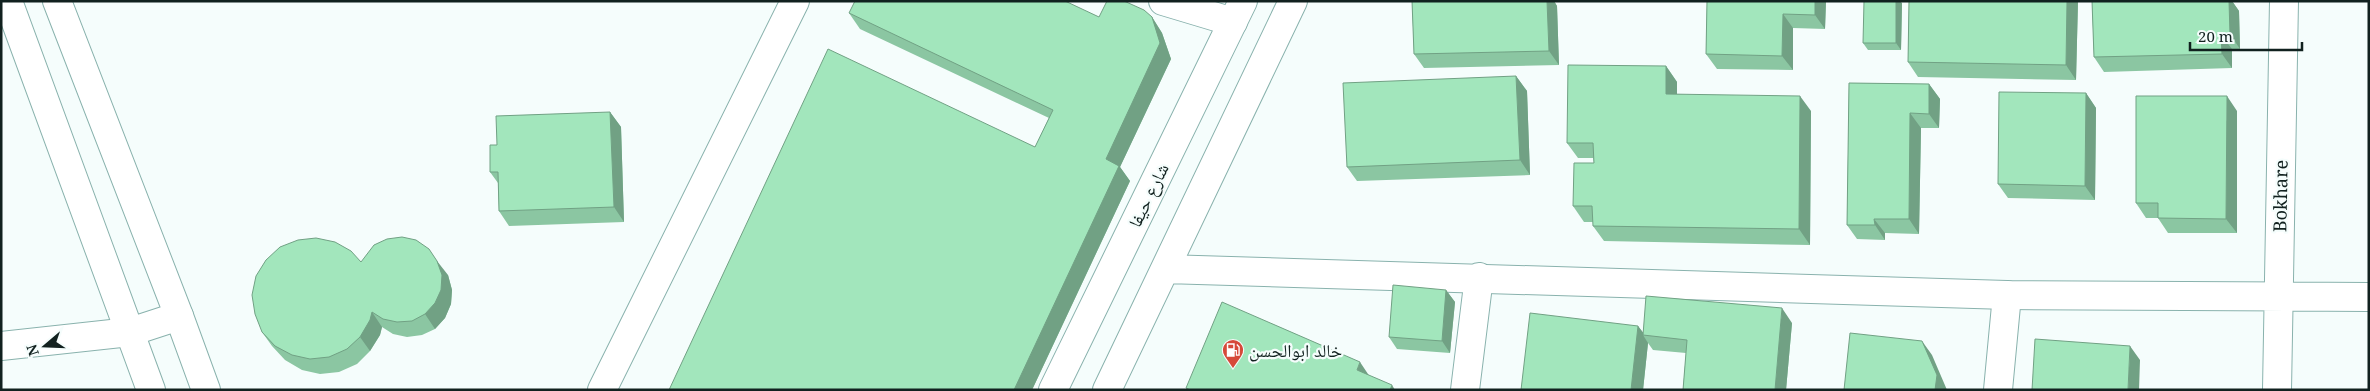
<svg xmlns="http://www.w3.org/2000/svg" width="2370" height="391" font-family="'Noto Serif','Noto Naskh Arabic',serif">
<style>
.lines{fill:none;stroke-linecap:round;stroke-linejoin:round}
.street-casing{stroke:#89b2ad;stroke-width:30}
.secondary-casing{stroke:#89b2ad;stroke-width:30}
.street{stroke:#fff;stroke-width:28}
.secondary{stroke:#fff;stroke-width:28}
.wall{fill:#8bc6a2}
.shaded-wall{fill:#71a184}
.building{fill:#a2e6bc;stroke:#71a184}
.labels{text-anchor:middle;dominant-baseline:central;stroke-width:4.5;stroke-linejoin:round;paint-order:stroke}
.street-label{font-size:18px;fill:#11211f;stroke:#f5fdfc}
.poi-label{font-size:18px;fill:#11211f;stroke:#f5fdfc;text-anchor:start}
</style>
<rect width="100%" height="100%" fill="#f5fdfc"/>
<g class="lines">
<!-- street casing -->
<g class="street-casing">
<path id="street" d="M1163 1 1233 22
M1 346 130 332 179 316
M602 390 795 1
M1465 390 1479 277
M1998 390 2007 295"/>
</g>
<!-- secondary casing -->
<g class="secondary-casing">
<path id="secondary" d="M8 1 151 390
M57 1 179 316 206 390
M1165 269 2007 295 2369 297
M1053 390 1243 1
M1107 390 1293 1
M2277 390 2284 1"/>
</g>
<!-- street -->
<use href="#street" class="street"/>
<!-- secondary -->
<use href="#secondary" class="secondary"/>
</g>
<!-- wall -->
<path class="wall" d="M1412 1H1554L1557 6 1559 65 1424 68 1414 54Z
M1707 1H1826L1825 29 1793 28V70L1717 69 1706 54Z
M1909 1H2078L2076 80 1918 77 1908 62Z
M2092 1H2232L2239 11 2240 49H2232V68L2104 72 2094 57Z
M1902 3 1901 50H1868L1863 43Z
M849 13 1099 17H1152L1162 33 1171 59 1120 167 1130 181 1032 390H669L1035 147 1049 118 860 29Z
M1666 66 1677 82V94L1811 111 1810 245 1604 241 1593 226V222H1584L1573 206 1594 163 1593 158H1578L1567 143Z
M1516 76 1527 91 1530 175 1357 181 1347 167Z
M1849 83 1929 84 1940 99 1939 128H1921L1919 234 1885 233V240L1857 239 1847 225Z
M2086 93 2096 108 2095 200 2008 198 1998 184Z
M2237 111V233H2168L2158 218H2146L2136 203Z
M610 112 621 127 624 222 509 226 499 211 498 183 490 172 497 145Z
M448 275 452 290 451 304 445 318 435 329 422 335 407 337 393 334 382 327 380 335 370 351 357 364 339 372 320 374 302 370 285 360 272 346 262 332Z
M1446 290 1455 302 1450 353 1397 349 1389 337Z
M1792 323 1786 390H1683L1686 353 1653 350 1648 343 1643 390H1521L1638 326 1643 333Z"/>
<!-- shaded-wall -->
<path class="shaded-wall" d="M1547 1H1554L1557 6 1559 65 1549 51Z
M1815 1H1826L1825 29 1815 15Z
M1896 1H1900L1902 3 1901 50 1896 43Z
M2067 1H2078L2076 80 2066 65Z
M2223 1H2232L2239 11 2240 49 2230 34Z
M1783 14 1793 28V70L1782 56Z
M1152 17 1162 33 1171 59 1120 167 1130 181 1032 390H1014Z
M2221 35 2232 49V68L2222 54Z
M1666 66 1677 82V109L1666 94Z
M1516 76 1527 91 1530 175 1520 160Z
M1929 84 1940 99 1939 128 1929 114Z
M2086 93 2096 108 2095 200 2085 186Z
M1800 96 1811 111 1810 245 1799 229Z
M2227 96 2237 111V233L2226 219Z
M610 112 621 127 624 222 614 207Z
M1910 113 1921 128 1919 234 1909 219Z
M1874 219 1885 233V240L1875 225Z
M437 261 448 275 452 290 451 304 445 318 435 329 425 314Z
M1446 290 1455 302 1450 353 1442 341Z
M1782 308 1792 323 1786 390H1775Z
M372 312 382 327 380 335 370 351 360 337Z
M1638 326 1645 335H1643L1648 343 1643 390H1631Z
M1922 341 1932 355 1947 390H1935Z
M2130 346 2140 360 2139 390H2128Z
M1360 362 1370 377 1357 370Z
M1392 385 1395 390H1390Z"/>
<!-- building -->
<path class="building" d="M855 1H1065L1099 17 1107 1H1124L1144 10 1152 17 1160 43 1106 159 1119 166 1014 390H669L828 49 1035 147 1053 110 849 13Z
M1412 1H1547L1549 51 1414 54Z
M1707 1H1815V15L1783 14 1782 56 1706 54Z
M1864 1H1896V43H1863Z
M1909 1H2067L2066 65 1908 62Z
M2092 1H2229L2230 34 2221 35 2222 54 2094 57Z
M1568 65 1666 66V94L1800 96 1799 229 1593 226 1592 206H1573L1574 163H1594L1593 143H1567Z
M1516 76 1520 160 1347 167 1343 83Z
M1849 83 1929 84V114L1910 113 1909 219H1874L1875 225H1847Z
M1999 92 2086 93 2085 186 1998 184Z
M2136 96H2227L2226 219 2158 218V203H2136Z
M610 112 614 207 499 211 498 172H490V145H497L496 116Z
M402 237 416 240 429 249 437 261 442 275 441 290 435 303 425 314 412 321 397 322 383 319 372 312 370 320 360 337 347 349 329 357 310 359 292 355 275 346 262 332 255 314 252 295 256 276 266 260 280 247 298 240 316 238 335 242 351 251 361 262 374 245 387 239Z
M1393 285 1446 290 1442 341 1389 337Z
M1646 296 1782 308 1775 390H1683L1687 340 1643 335Z
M1222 302 1360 362 1357 370 1392 385 1390 390H1190L1186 388Z
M1530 313 1638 326 1631 390H1521Z
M1850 333 1922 341 1937 375 1935 390H1844Z
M2035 339 2130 346 2128 390H2032Z"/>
<!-- icons -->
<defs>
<g id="fuel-pin" transform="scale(1.125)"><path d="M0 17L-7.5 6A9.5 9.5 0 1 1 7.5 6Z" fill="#d64939" stroke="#f5fdfc"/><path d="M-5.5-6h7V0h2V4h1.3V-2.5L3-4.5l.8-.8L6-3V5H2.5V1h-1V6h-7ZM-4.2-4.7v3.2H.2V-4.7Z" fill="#fff"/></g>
</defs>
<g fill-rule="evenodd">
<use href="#fuel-pin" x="1233" y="350"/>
</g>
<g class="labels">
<!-- street labels -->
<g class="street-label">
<text transform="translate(1148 195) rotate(-64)">شارع حيفا</text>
<text transform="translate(2280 196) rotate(-89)">Bokhare</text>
</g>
<!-- poi labels -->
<g class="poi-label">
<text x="1249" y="350">خالد ابوالحسن</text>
</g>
</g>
<!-- border -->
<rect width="2370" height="391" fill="none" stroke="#11211f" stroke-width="5"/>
<!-- north arrow -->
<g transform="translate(45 346) rotate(251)" stroke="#f5fdfc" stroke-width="4" paint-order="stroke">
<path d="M0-4L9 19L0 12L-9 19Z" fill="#11211f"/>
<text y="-8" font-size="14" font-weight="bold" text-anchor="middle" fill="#11211f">N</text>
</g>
<!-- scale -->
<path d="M2190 42v8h112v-8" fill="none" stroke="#11211f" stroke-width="2.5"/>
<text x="2198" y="42" font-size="15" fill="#11211f" stroke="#f5fdfc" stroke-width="4" paint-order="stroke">20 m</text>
</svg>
